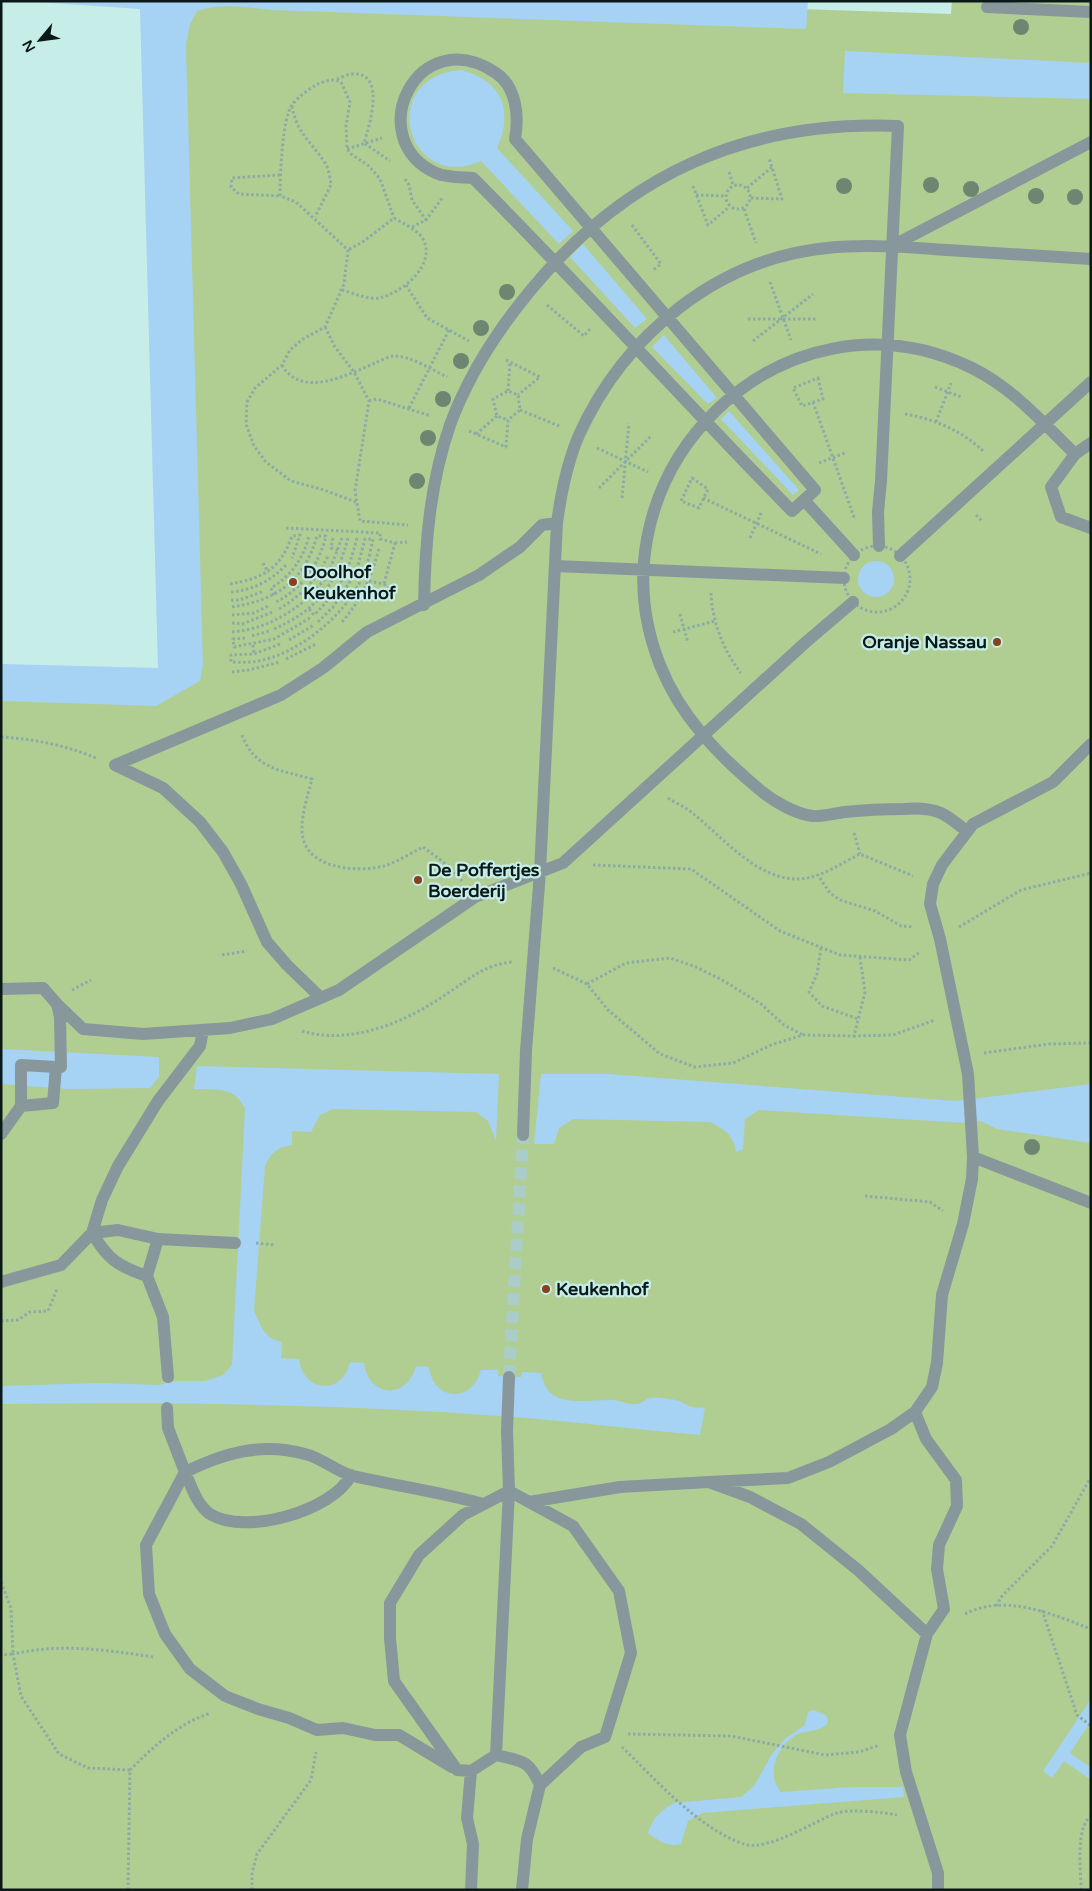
<svg xmlns="http://www.w3.org/2000/svg" width="1092" height="1891" font-family="'Varela Round',sans-serif">
<style>
.green{fill:#b0ce92}
.water{fill:#a6d2f4}
.lines{fill:none;stroke-linecap:round;stroke-linejoin:round}
.street-tunnel{stroke:#aacdc9;stroke-width:12;stroke-dasharray:12 6;stroke-linecap:butt}
.path{stroke:#8caba7;stroke-width:3;stroke-dasharray:2.5 2.5;stroke-linecap:butt}
.street{stroke:#88979b;stroke-width:12}
.tree{fill:#6c8672}
.poi-dot{fill:#88411d;stroke:#c6ede8;stroke-width:2}
.labels{text-anchor:middle;dominant-baseline:central;stroke-width:4.5;stroke-linejoin:round;paint-order:stroke}
.poi-label{font-size:18px;font-weight:bold;fill:#0a1917;stroke:#c6ede8;text-anchor:start}
</style>
<rect width="100%" height="100%" fill="#c6ede8"/>
<!-- green -->
<path class="green" d="M169 1H562L951 14 952 1H1091V1890H1V685L174 688Z"/>
<!-- water -->
<path class="water" d="M23 1H808L806 29 273 10C247 8 221 2 197 11L190 24 186 45 203 665 200 681 156 706 1 701V664L158 668 140 9Z
M845 51 1091 63V99L843 93Z
M461 70C502 81 514 110 497 148L573 231 559 244 481 161C407 194 375 77 461 70Z
M583 244 647 319 635 328 570 257Z
M664 335 717 398 708 404 652 347Z
M729 411 799 490 793 495 721 419Z
M858 579a18 18 0 1 1 36 0a18 18 0 1 1-36 0Z
M1 1049 159 1057V1077L150 1088 68 1089 1 1084Z
M197 1066 499 1074 496 1141 488 1121 476 1112 333 1109 320 1115 311 1132 292 1131V1145C278 1147 270 1153 265 1166L254 1311C262 1327 263 1338 282 1342L281 1358 299 1359C303 1393 343 1396 350 1362L364 1363C369 1398 407 1400 416 1366L429 1367C433 1401 472 1404 481 1370H498V1376L521 1377 522 1372 541 1373C547 1411 585 1399 614 1400 622 1401 628 1405 636 1404 642 1404 645 1399 650 1398 656 1397 664 1398 669 1399 684 1399 687 1411 705 1407L700 1435C642 1430 585 1423 527 1418 352 1404 176 1402 1 1404V1386L100 1383 159 1385 176 1381H205L223 1375 232 1365 245 1109C235 1086 216 1090 194 1089Z
M541 1074H608L956 1101 1091 1084V1143L997 1129 981 1121 964 1123 759 1110 745 1119 743 1149 736 1152C734 1135 724 1129 710 1122L573 1119 559 1128 554 1144H534Z
M1091 1699V1721L1070 1753 1091 1768V1780L1064 1761 1052 1778 1043 1771Z
M814 1710 827 1716 828 1723C820 1732 806 1730 796 1735 777 1746 765 1775 781 1792L851 1787H903L904 1797 702 1813 688 1821 681 1844C669 1848 657 1840 648 1833 652 1819 661 1810 674 1803L741 1797 754 1786 772 1754 785 1739 805 1725 808 1712Z"/>
<g class="lines">
<!-- street-tunnel -->
<path class="street-tunnel" d="M509 1377 523 1135"/>
<!-- path -->
<path class="path" d="M337 79C341 78 347 74 352 74 387 71 369 127 364 143L390 161
M292 106C297 134 311 141 325 163 329 169 330 178 331 185L315 217
M347 149 382 138
M729 172 733 185
M280 175 232 178 231 187 239 194 280 196
M405 179 409 185 412 200 426 220
M726 197a12 12 0 1 1 24 0a12 12 0 1 1-24 0Z
M693 186 708 225 729 207
M747 188 772 167
M696 195 726 196
M751 198 782 199 769 158
M744 209 756 243
M632 225 661 264 653 270
M412 227 426 220 443 197
M770 282 791 340
M406 285 427 318 469 341
M342 290C353 293 368 300 379 298 402 293 435 266 424 241 419 230 404 224 394 218L364 241 348 250
M547 305 584 336 590 329
M748 319H817
M325 327 335 347 354 372 369 401 355 491 360 521 408 525
M753 341 813 294
M506 360 540 377 518 395
M282 365C301 399 347 375 375 363 380 361 387 357 393 356 410 355 432 370 447 377
M818 378 823 399 802 406 793 388Z
M935 387 961 397
M508 391 510 362
M369 401 377 399 431 416
M813 402 855 520
M409 408 449 330
M520 410 559 426
M905 414C934 419 963 431 984 452
M936 422 951 383
M469 431 506 447 508 420 520 410 518 395 508 391 493 399 497 416 508 420
M476 434 497 416
M597 448 648 472
M819 463 847 452
M692 478 708 489 699 508 681 501Z
M599 488 652 435
M622 498 629 423
M703 498 821 554
M356 502 324 490 291 481 266 462 254 446 246 424 247 402 255 388 282 365 290 350 303 339 325 327 344 284 348 250 296 202 280 196C280 177 282 119 292 105 297 98 309 89 316 85 324 81 333 78 341 82L350 102 346 126 347 149 351 154 369 166 380 179 394 218
M976 515 983 522
M286 528 380 533V539L395 543 384 584
M333 538 331 548 338 550
M750 538 762 511
M395 543 407 542
M844 579a33 33 0 1 1 66 0a33 33 0 1 1-66 0Z
M263 563 268 572
M369 581 384 584 394 594
M230 584C264 578 280 569 292 536L300 535 292 558
M231 592C254 590 272 580 287 564
M711 593C712 621 724 652 741 673
M274 595 271 588C291 576 303 559 309 536
M322 596 316 589 327 577 342 538
M231 600H240L264 591
M232 607C277 600 304 581 317 536H326C319 564 302 589 276 602
M279 609C302 595 316 580 328 556
M309 609 314 615C340 589 348 573 357 538
M680 614 688 643
M232 615 254 613 270 605
M318 622 333 607 355 574
M342 622C361 600 372 576 379 548
M232 623 242 624 273 612
M274 629C319 609 335 585 348 538
M232 632C264 629 287 616 312 595
M673 632 715 621
M252 636 269 631
M245 638 233 639 234 647 274 639 310 618
M289 640 314 625
M280 644 254 654 231 655V662C240 662 249 663 258 661 298 654 344 616 361 580 367 568 370 552 373 539H365L357 569
M253 645 254 654
M286 659 316 644
M232 672 249 670 280 662
M242 735C255 769 280 770 312 779 308 795 302 812 302 828 301 869 355 873 384 866 397 862 411 853 423 847L450 867 462 881
M1 737C34 739 65 745 96 758
M668 798C675 803 684 806 691 812 721 835 757 881 800 879 820 878 842 863 860 854L913 876
M854 833 860 854
M593 865 691 869 780 931 840 955 909 960 920 952
M817 874 830 893 840 900 875 911 901 926 914 927
M959 927 1021 890 1091 873
M821 948 817 974 809 992 822 1006 858 1019
M222 955 247 951
M860 957 865 992 854 1036 893 1035 935 1020
M553 968 587 984 608 1010 660 1054 695 1067 733 1063 771 1045 803 1035 854 1036
M587 984 626 963 670 958 696 967 724 981 761 1004 784 1025 803 1035
M72 990 91 980
M302 1031C352 1046 408 1021 448 993 471 978 484 965 512 962
M984 1053 1049 1044 1091 1043
M865 1196 930 1202 943 1211
M256 1243 276 1245
M1 1321 18 1320 30 1312 48 1311 57 1289
M1 1582 11 1608 13 1654 1 1655
M996 1606 1002 1596 1052 1546 1091 1477
M1042 1610 1077 1715 1091 1726
M965 1614C1005 1593 1052 1614 1091 1629
M628 1734 731 1736 825 1755 859 1752 880 1745
M622 1747C656 1780 699 1829 744 1844 768 1852 814 1821 837 1813 850 1809 883 1812 897 1815
M130 1770 88 1768 59 1754 21 1696 13 1654C62 1643 105 1650 154 1657
M128 1890 130 1770C154 1746 179 1723 211 1713
M252 1890V1873L257 1854 311 1780 316 1752
M1081 1890C1081 1870 1075 1828 1091 1816"/>
<!-- street -->
<path class="street" d="M987 7 1091 12
M892 246 1091 142
M1091 443 1075 454 1051 487 1061 517 1091 528
M804 500 792 511C684 401 582 287 473 178 462 177 447 178 436 173 361 139 417 20 496 73 517 87 519 117 515 139L815 490 804 500 854 555
M900 556 1091 382
M555 566 844 578
M424 605C425 544 430 483 450 425 468 376 497 331 530 291 626 174 746 120 898 126L881 481 878 512 879 546
M1091 744 1053 782 973 824 942 865 933 884 930 904 940 939 968 1074 973 1157 1091 1203
M967 831C959 826 950 817 941 813 929 808 916 808 904 809 884 809 864 810 845 812 835 813 822 817 813 816 795 814 773 801 760 790 718 755 680 716 660 665 584 473 783 276 972 368 1013 388 1043 423 1075 454
M1 989 43 988 57 1004 83 1029 143 1034 230 1028 272 1019 339 990 475 897 563 863 806 642 853 602
M321 998 287 965 267 942 241 884 223 852 200 822 163 788 115 765 281 695 323 668 367 632 479 575 520 547 542 525 557 523
M21 1106V1065L56 1067
M1 1134 21 1106 53 1103 56 1067H61L60 1017 57 1004
M523 1135 526 1051 540 872 557 523C561 493 567 463 579 435 624 336 716 259 827 248 867 244 907 247 947 250 995 253 1043 256 1091 259
M147 1276 158 1239
M1 1282 61 1265 92 1233 102 1200 118 1166 158 1101 200 1046 203 1031
M168 1377 163 1317 147 1276C117 1266 108 1259 92 1233L118 1230 158 1239 235 1243
M167 1408 168 1428 185 1472 146 1545 149 1594 165 1634 190 1669 225 1696 258 1709 289 1718 317 1730 343 1728 375 1735H399L452 1767
M915 1412 926 1439 956 1480 957 1506 939 1545 937 1569 944 1609 927 1634 900 1735 906 1772 938 1873V1890
M351 1475C333 1511 245 1536 210 1514 197 1505 191 1486 185 1472 224 1453 261 1442 305 1454 322 1458 337 1472 353 1476 397 1486 440 1492 483 1504
M709 1482 788 1478 829 1462 891 1429 915 1412 932 1387 937 1363 942 1295 963 1224 972 1179 973 1157
M529 1502 620 1487 709 1482 750 1497 801 1524 858 1570 927 1634
M496 1755 509 1491 507 1431 509 1377
M471 1771 457 1770 394 1681 390 1638V1603L419 1555 463 1515 509 1491 573 1526 619 1591 631 1653 605 1737 581 1747 540 1785C529 1760 522 1761 496 1755L471 1771 467 1818 473 1844 471 1890
M522 1890 527 1839 540 1785"/>
</g>
<!-- trees -->
<g class="tree">
<circle cx="1021" cy="27" r="8"/>
<circle cx="931" cy="185" r="8"/>
<circle cx="844" cy="186" r="8"/>
<circle cx="971" cy="189" r="8"/>
<circle cx="1036" cy="196" r="8"/>
<circle cx="1075" cy="197" r="8"/>
<circle cx="507" cy="292" r="8"/>
<circle cx="481" cy="328" r="8"/>
<circle cx="461" cy="361" r="8"/>
<circle cx="443" cy="399" r="8"/>
<circle cx="428" cy="438" r="8"/>
<circle cx="417" cy="481" r="8"/>
<circle cx="1032" cy="1147" r="8"/>
</g>
<!-- markers -->
<g class="poi-dot">
<circle cx="293" cy="582" r="5"/>
<circle cx="997" cy="642" r="5"/>
<circle cx="418" cy="880" r="5"/>
<circle cx="546" cy="1289" r="5"/>
</g>
<g class="labels">
<!-- poi labels -->
<g class="poi-label">
<text x="303" y="572">Doolhof<tspan x="303" dy="21">Keukenhof</tspan></text>
<text x="987" y="642" text-anchor="end">Oranje Nassau</text>
<text x="428" y="870">De Poffertjes<tspan x="428" dy="21">Boerderij</tspan></text>
<text x="556" y="1289">Keukenhof</text>
</g>
</g>
<!-- border -->
<rect width="1092" height="1891" fill="none" stroke="#0a1917" stroke-width="5"/>
<!-- north arrow -->
<g transform="translate(40 40) rotate(241)" stroke="#c6ede8" stroke-width="4" paint-order="stroke">
<path d="M0-4L9 19L0 12L-9 19Z" fill="#0a1917"/>
<text y="-8" font-size="14" font-weight="bold" text-anchor="middle" fill="#0a1917">N</text>
</g>
</svg>
